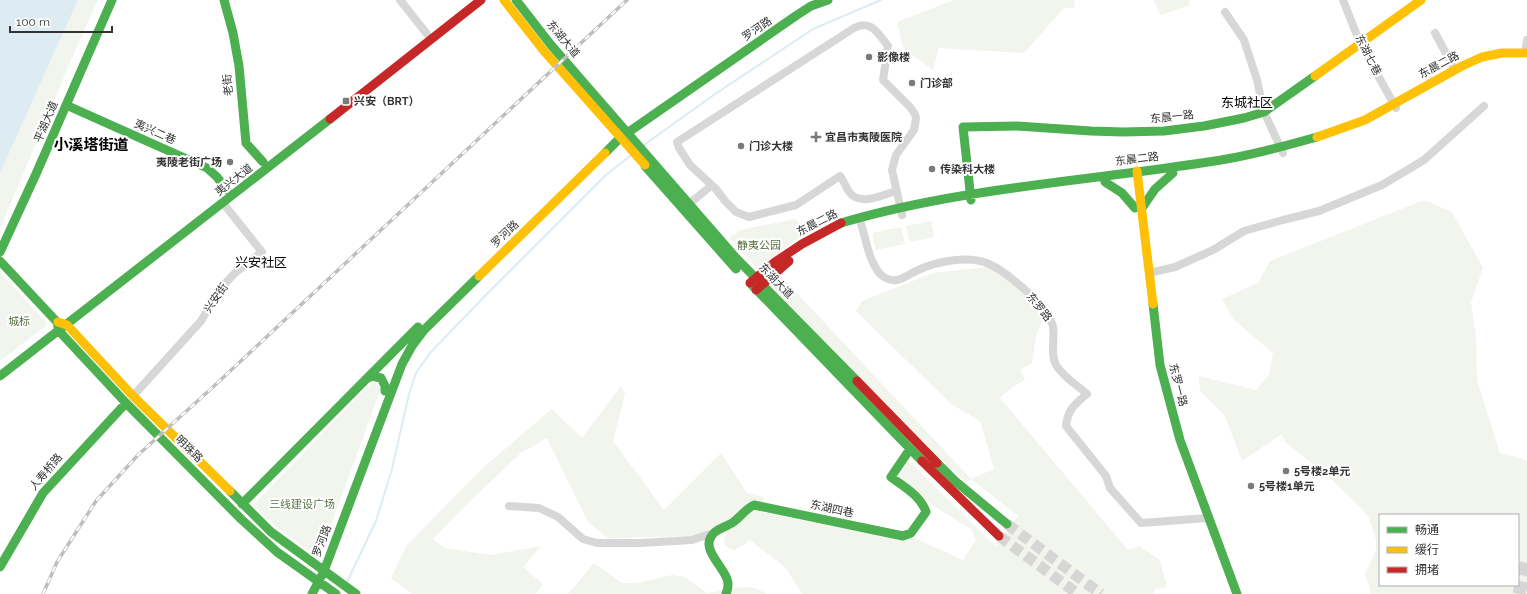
<svg xmlns="http://www.w3.org/2000/svg" width="1527" height="594" font-family="Raleway,'Noto Sans SC',sans-serif">
<style>
.green{fill:#f1f5ed;fill-rule:evenodd}
.water{fill:#ddebf3}
.lines{fill:none;stroke-linecap:round;stroke-linejoin:round}
.stream{stroke:#ddebf3;stroke-width:2}
.secondary-tunnel{stroke:#d6d6d6;stroke-width:11;stroke-dasharray:11 5.5;stroke-linecap:butt}
.primary-tunnel{stroke:#d6d6d6;stroke-width:13;stroke-dasharray:13 6;stroke-linecap:butt}
.street{stroke:#d7d7d7;stroke-width:8}
.fast{stroke:#4caf50;stroke-width:9}
.slow{stroke:#ffc107;stroke-width:9}
.jam{stroke:#c62828;stroke-width:9}
.rail-casing{stroke:#bebebe;stroke-width:3.5}
.rail{stroke:#fff;stroke-width:2;stroke-dasharray:6;stroke-linecap:butt}
.poi-dot{fill:#7a7a7a;stroke:#fff;stroke-width:1.5}
.labels{text-anchor:middle;dominant-baseline:central;stroke-width:4;stroke-linejoin:round;paint-order:stroke}
.street-label{font-size:11px;fill:#333;stroke:#fff}
.poi-label{font-size:11px;font-weight:bold;fill:#333;stroke:#fff;text-anchor:start}
.park-label{font-size:11px;fill:#56703f;stroke:#fff}
.quarter-label{font-size:13px;fill:#000;stroke:#fff}
.district-label{font-size:15px;font-weight:bold;fill:#000;stroke:#fff}
</style>
<rect width="100%" height="100%" fill="#fff"/>
<!-- green -->
<path class="green" d="M78 0H98L74 53 0 229V173Z
M954 0H1075L1074 8H1064L1024 53 939 48 933 70 904 49 897 22Z
M1153 0H1190L1188 6 1161 15Z
M1424 200 1452 212 1483 268 1471 302 1476 338 1477 380 1500 453 1527 460V594H1370V588L1365 574 1376 550V540L1369 518 1362 509 1331 479 1285 442 1282 434 1242 461 1225 416 1200 391 1199 376 1256 390 1269 375 1273 353 1233 319 1222 299 1258 283 1270 261ZM1380 515H1518V585H1380Z
M795 219 808 232 790 244 758 270 729 238 740 230Z
M931 221 934 237 910 242 906 226Z
M901 227 905 244 876 250 872 233Z
M988 267 1049 305 1036 336 1032 363 1020 370 1025 380 1012 387 1000 398 1128 550 1139 546 1160 560 1167 587 1155 589 1153 594H802L786 568 750 540 744 545 734 550 728 548 724 543 726 530 691 536 608 538 588 522 547 438 521 453 469 502 433 539 445 548 491 555 541 546 523 567 543 584 536 594H412L391 578 407 545 485 466 552 409 582 438 621 386 625 393 613 441 664 510 721 453 747 493 764 497 761 512 906 541 914 538 963 560 976 540 971 529 935 507 900 477 909 461 995 546 1018 516 971 479 967 483 933 452 770 285 780 275 971 479 994 469 980 421 951 404 856 311 862 301 933 273Z
M0 272 48 324 0 361Z
M373 381 381 388 319 558 279 529 253 505Z
M594 563 622 583H638L672 575 685 577 707 593C726 590 751 581 766 594H568Z"/>
<!-- water -->
<path class="water" d="M0 0H78L0 173Z"/>
<g class="lines">
<!-- stream -->
<path class="stream" d="M644 145 715 94 813 29 881 0
M347 582 376 521 392 469 409 394 416 373 430 353 484 297 606 175 631 155"/>
<!-- secondary-tunnel -->
<path class="secondary-tunnel" d="M1007 524 1101 594
M999 536 1078 594"/>
<!-- primary-tunnel -->
<path class="primary-tunnel" d="M1519 594 1527 561"/>
<!-- street -->
<path class="street" d="M400 0 427 34
M1343 0 1360 43 1396 108
M1225 12 1244 40 1257 80 1264 112 1283 153
M1435 33 1455 70
M1525 53 1527 40
M896 191C883 195 861 206 850 193 846 188 844 181 840 176L796 205 749 217 736 212 725 201 716 189 690 165 679 148 677 142 854 28C872 19 878 34 888 46L883 80 910 107 915 114 916 118 914 130 896 155 892 170 902 215
M689 204 712 185
M859 218C866 236 867 258 880 274 884 278 891 281 897 280 902 280 913 272 918 270 938 261 969 255 989 264 1007 272 1049 307 1053 327 1055 339 1050 354 1056 365 1063 377 1077 385 1087 394 1074 405 1068 409 1066 426L1106 476 1110 488 1141 523 1208 518
M1149 273 1175 267 1213 250 1244 231 1283 220 1319 211 1382 185 1424 160 1484 106
M133 396 201 321 219 290 236 272 262 252 223 203
M509 506 539 508 558 517 583 539 597 543H641L692 540 713 533"/>
<!-- fast -->
<path class="fast" d="M224 0 233 33 239 66 246 143 263 162
M516 0 551 45 736 258 857 381
M66 105 207 168 217 177 227 190
M605 153 620 138 797 15 811 6 828 0
M645 165V166
M645 166 736 269
M1105 182 1122 193 1135 208
M971 200 963 127 1017 126 1091 131 1123 132 1164 131 1204 126 1244 118 1264 112 1315 76
M1142 208 1155 189 1173 173
M841 223C959 188 1087 181 1208 162 1245 157 1281 147 1317 137
M0 252 36 174 112 0
M0 261 57 322 59 331 126 403 241 519 277 552 336 594
M752 285 922 461
M1153 304 1160 365 1180 440 1237 594
M0 376 330 119
M366 379 372 376 381 378 385 386V391
M937 463 955 481 1007 524
M230 491 271 532 356 594
M242 504 418 327
M0 567 43 493 126 403
M312 594 324 571 402 364 412 346 424 330 479 276
M726 594C728 589 729 584 727 579 722 564 698 547 715 532 720 528 727 526 732 523 740 518 745 509 754 505L903 536 911 533 926 512C921 496 904 487 891 477L910 449"/>
<!-- slow -->
<path class="slow" d="M504 0 544 51 645 165
M1315 76 1421 0
M1317 137 1365 120 1462 66 1482 57 1502 53H1527
M1137 171 1153 304
M479 276 605 153
M58 322 67 325 133 396 230 491"/>
<!-- jam -->
<path class="jam" d="M330 119 481 0
M750 283 775 262 802 244 841 223
M756 290 789 261
M857 381 937 463
M922 461 999 536"/>
<!-- rail casing -->
<g class="rail-casing">
<path id="rail" d="M43 594 57 562 96 501 138 455 213 387 627 0"/>
</g>
<!-- rail -->
<use href="#rail" class="rail"/>
</g>
<!-- markers -->
<g class="poi-dot">
<circle cx="869" cy="57" r="4"/>
<circle cx="912" cy="83" r="4"/>
<rect x="342" y="97" width="8" height="8" rx="2"/>
<path d="M814 131h4v4h4v4h-4v4h-4v-4h-4v-4h4z"/>
<circle cx="741" cy="146" r="4"/>
<circle cx="230" cy="162" r="4"/>
<circle cx="932" cy="169" r="4"/>
<circle cx="1286" cy="471" r="4"/>
<circle cx="1251" cy="486" r="4"/>
</g>
<g class="labels">
<!-- street labels -->
<g class="street-label">
<text transform="translate(757 29) rotate(-34)">罗河路</text>
<text transform="translate(563 39) rotate(50)">东湖大道</text>
<text transform="translate(1368 55) rotate(63)">东湖七巷</text>
<text transform="translate(1439 65) rotate(-28)">东晨二路</text>
<text transform="translate(228 85) rotate(-95)">老街</text>
<text transform="translate(1172 117) rotate(-6)">东晨一路</text>
<text transform="translate(46 122) rotate(-67)">平湖大道</text>
<text transform="translate(155 132) rotate(24)">夷兴二巷</text>
<text transform="translate(1137 159) rotate(-7)">东晨二路</text>
<text transform="translate(234 180) rotate(-38)">夷兴大道</text>
<text transform="translate(817 223) rotate(-27)">东晨二路</text>
<text transform="translate(505 234) rotate(-44)">罗河路</text>
<text transform="translate(776 281) rotate(46)">东湖大道</text>
<text transform="translate(216 298) rotate(-55)">兴安街</text>
<text transform="translate(1039 307) rotate(51)">东罗路</text>
<text transform="translate(1178 385) rotate(76)">东罗一路</text>
<text transform="translate(189 449) rotate(44)">明珠路</text>
<text transform="translate(46 472) rotate(-50)">人寿桥路</text>
<text transform="translate(832 509) rotate(12)">东湖四巷</text>
<text transform="translate(322 541) rotate(-69)">罗河路</text>
</g>
<!-- poi labels -->
<g class="poi-label">
<text x="877" y="57">影像楼</text>
<text x="920" y="83">门诊部</text>
<text x="354" y="101">兴安（BRT）</text>
<text x="825" y="137">宜昌市夷陵医院</text>
<text x="749" y="146">门诊大楼</text>
<text x="222" y="162" text-anchor="end">夷陵老街广场</text>
<text x="940" y="169">传染科大楼</text>
<text x="1294" y="471">5号楼2单元</text>
<text x="1259" y="486">5号楼1单元</text>
</g>
<!-- park labels -->
<g class="park-label">
<text x="759" y="245">静夷公园</text>
<text x="19" y="321">城标</text>
<text x="302" y="504">三线建设广场</text>
</g>
<!-- quarter labels -->
<g class="quarter-label">
<text x="1247" y="102">东城社区</text>
<text x="261" y="262">兴安社区</text>
</g>
<!-- district labels -->
<g class="district-label">
<text x="91" y="145">小溪塔街道</text>
</g>
</g>
<!-- legend -->
<rect x="1379" y="514" width="140" height="72" fill="#ffffff" stroke="#adadad"/>
<rect x="1387" y="527" width="20" height="6" fill="#4caf50" stroke="#adadad"/>
<text x="1415" y="534" font-size="12" fill="#333333">畅通</text>
<rect x="1387" y="547" width="20" height="6" fill="#ffc107" stroke="#adadad"/>
<text x="1415" y="554" font-size="12" fill="#333333">缓行</text>
<rect x="1387" y="567" width="20" height="6" fill="#c62828" stroke="#adadad"/>
<text x="1415" y="574" font-size="12" fill="#333333">拥堵</text>
<!-- scale -->
<path d="M10 26v6h102v-6" fill="none" stroke="#333333" stroke-width="2"/>
<text x="16" y="26" font-size="12" fill="#333333" stroke="#ffffff" stroke-width="3" paint-order="stroke">100 m</text>
</svg>
